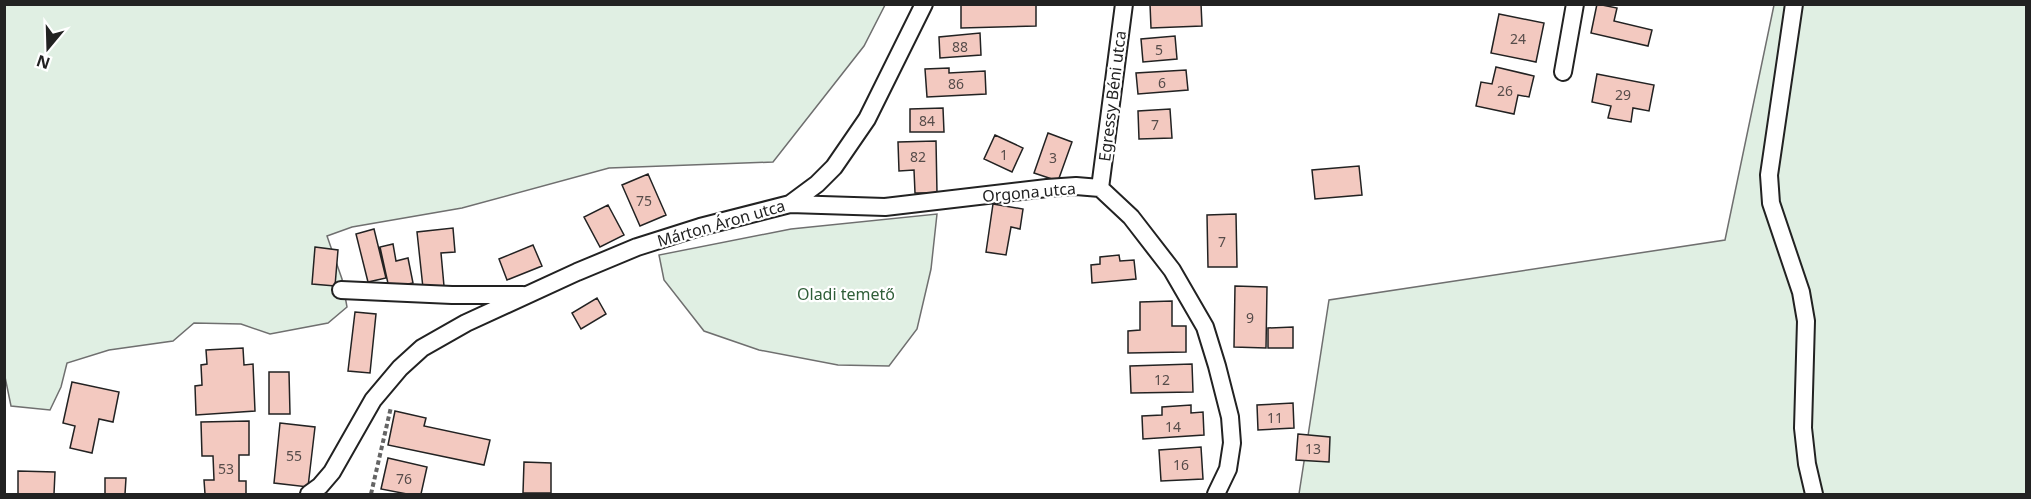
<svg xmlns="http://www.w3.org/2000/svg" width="2031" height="499" font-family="'Noto Sans',sans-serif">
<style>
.green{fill:#e0efe3;stroke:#6f6f6f;stroke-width:1.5}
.building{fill:#f3c9c0;stroke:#222;stroke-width:1.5}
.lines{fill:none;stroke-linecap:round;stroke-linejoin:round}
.minor-casing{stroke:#222;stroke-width:20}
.path{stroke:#646464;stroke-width:4;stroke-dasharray:4.5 3;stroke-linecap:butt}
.minor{stroke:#fff;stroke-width:16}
.labels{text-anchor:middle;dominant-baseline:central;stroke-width:4.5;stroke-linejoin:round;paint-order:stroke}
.number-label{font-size:14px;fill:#564c4a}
.street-label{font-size:16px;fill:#222;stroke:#fff}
.park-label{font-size:16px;fill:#2f5e38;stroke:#fff}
</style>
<rect width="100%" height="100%" fill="#fff"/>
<!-- green -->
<path class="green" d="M4 5H885L864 46 773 162 609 168 462 208 352 227 327 236 342 279 347 307 328 323 270 334 241 324 194 323 173 341 109 350 67 363 61 387 50 410 11 406 5 377Z
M1774 5H2026V494H1299L1329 300 1725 240Z
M937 214 931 269 917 329 889 366 838 365 759 350 704 331 664 280 659 255 791 229Z"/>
<!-- building -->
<path class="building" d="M961 4H1036V26L961 28Z
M1150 4H1201L1202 26 1151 28Z
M1597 4 1617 8 1614 21 1652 30 1648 46 1591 33Z
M1499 14 1544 23 1536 62 1491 53Z
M980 33 981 55 940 58 939 37Z
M1175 36 1177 59 1143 62 1141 39Z
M1496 67 1534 76 1529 97 1518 95 1514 114 1476 106 1481 82 1492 84Z
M949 68V73L985 71 986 94 927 97 925 69Z
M1186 70 1188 90 1138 94 1136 73Z
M1597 74 1654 85 1649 111 1633 108 1631 122 1608 118 1611 106 1592 102Z
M943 108 944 132H910V109Z
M1170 109 1172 138 1139 139 1138 111Z
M1048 133 1072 142 1058 181 1034 173Z
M995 135 1023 148 1012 172 984 159Z
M936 141 937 193H915L914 170 899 171 898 142Z
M1359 166 1362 195 1315 199 1312 170Z
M648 174 666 215 640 226 622 185Z
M993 204 1023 209 1020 229 1011 227 1006 255 986 252Z
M608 205 624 235 600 247 584 217Z
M1236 214 1237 267H1208L1207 215Z
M453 228 455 252 441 253 444 286 423 288 417 232Z
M374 229 386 278 368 282 356 234Z
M393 244 396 261 408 258 413 283 389 288 380 247Z
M533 245 542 266 507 280 499 259Z
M315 247 338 250 335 286 312 284Z
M1119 255 1120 261 1134 260 1136 279 1092 283 1091 265 1100 264V257Z
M1235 286 1267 287 1266 348 1234 347Z
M597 298 606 314 581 329 572 313Z
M1172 301V326H1186V352L1128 353V331L1140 330V302Z
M355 312 376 314 370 373 348 371Z
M1293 327V348H1268V328Z
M243 348 244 365 253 364 255 411 196 415 195 386 202 385 201 365 207 364 206 350Z
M1192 364 1193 392 1131 393 1130 366Z
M269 372H289L290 414H269Z
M72 382 119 392 113 422 99 419 92 453 70 448 75 426 63 423Z
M1293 403 1294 428 1258 430 1257 405Z
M1191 405V413L1203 412 1204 435 1143 439 1142 416 1162 415V407Z
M395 411 426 418 424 426 490 440 484 465 388 445Z
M249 421V455H239V481H246V494H205L204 480H214L213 456H202L201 422Z
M280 423 315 427 308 487 274 483Z
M1298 434 1330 437 1329 462 1296 460Z
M1201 447 1203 479 1161 481 1159 450Z
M388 458 427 467 421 494H407L381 489Z
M524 462 551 463V493H523Z
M18 471 55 472 54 494H18Z
M105 478H126L125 494H105Z"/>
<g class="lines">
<!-- minor casing -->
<g class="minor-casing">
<path id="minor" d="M1794 4 1769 175 1771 203 1801 292 1806 321 1803 428 1807 464 1814 494
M1563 72 1575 4
M1100 188 1124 4
M790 204 885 207 1047 188 1076 186 1100 188 1131 217 1172 270 1205 327 1217 366 1230 417 1232 443 1228 469 1216 494
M341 290 452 295H523
M309 494 320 486 332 472 373 400 400 368 422 348 466 323 577 272 637 247 700 227 790 204 817 184 834 167 867 119 924 4"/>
</g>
<!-- path -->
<path class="path" d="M371 494 391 407"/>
<!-- minor -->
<use href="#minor" class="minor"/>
</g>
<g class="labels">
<!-- number labels -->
<g class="number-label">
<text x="1518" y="38">24</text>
<text x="960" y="46">88</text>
<text x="1159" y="49">5</text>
<text x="1162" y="82">6</text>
<text x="956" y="83">86</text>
<text x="1505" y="90">26</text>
<text x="1623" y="94">29</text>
<text x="927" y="120">84</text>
<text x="1155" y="124">7</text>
<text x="1004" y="154">1</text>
<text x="918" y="156">82</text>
<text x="1053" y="157">3</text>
<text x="644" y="200">75</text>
<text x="1222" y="241">7</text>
<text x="1250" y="317">9</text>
<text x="1162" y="379">12</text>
<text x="1275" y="417">11</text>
<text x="1173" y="426">14</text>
<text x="1313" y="448">13</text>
<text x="294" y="455">55</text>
<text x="1181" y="464">16</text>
<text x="226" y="468">53</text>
<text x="404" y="478">76</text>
</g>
<!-- street labels -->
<g class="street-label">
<text transform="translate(1112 96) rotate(-83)">Egressy Béni utca</text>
<text transform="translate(1029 192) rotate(-5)">Orgona utca</text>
<text transform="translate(721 223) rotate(-16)">Márton Áron utca</text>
</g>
<!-- park labels -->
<g class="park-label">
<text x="846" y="294">Oladi temető</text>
</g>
</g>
<!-- border -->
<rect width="2031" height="499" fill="none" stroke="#222222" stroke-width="12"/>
<!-- north arrow -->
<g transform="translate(48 48) rotate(199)" stroke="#ffffff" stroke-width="4.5" paint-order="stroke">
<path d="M0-4.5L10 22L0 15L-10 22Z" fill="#222222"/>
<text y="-9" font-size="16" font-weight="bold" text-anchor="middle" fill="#222222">N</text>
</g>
</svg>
